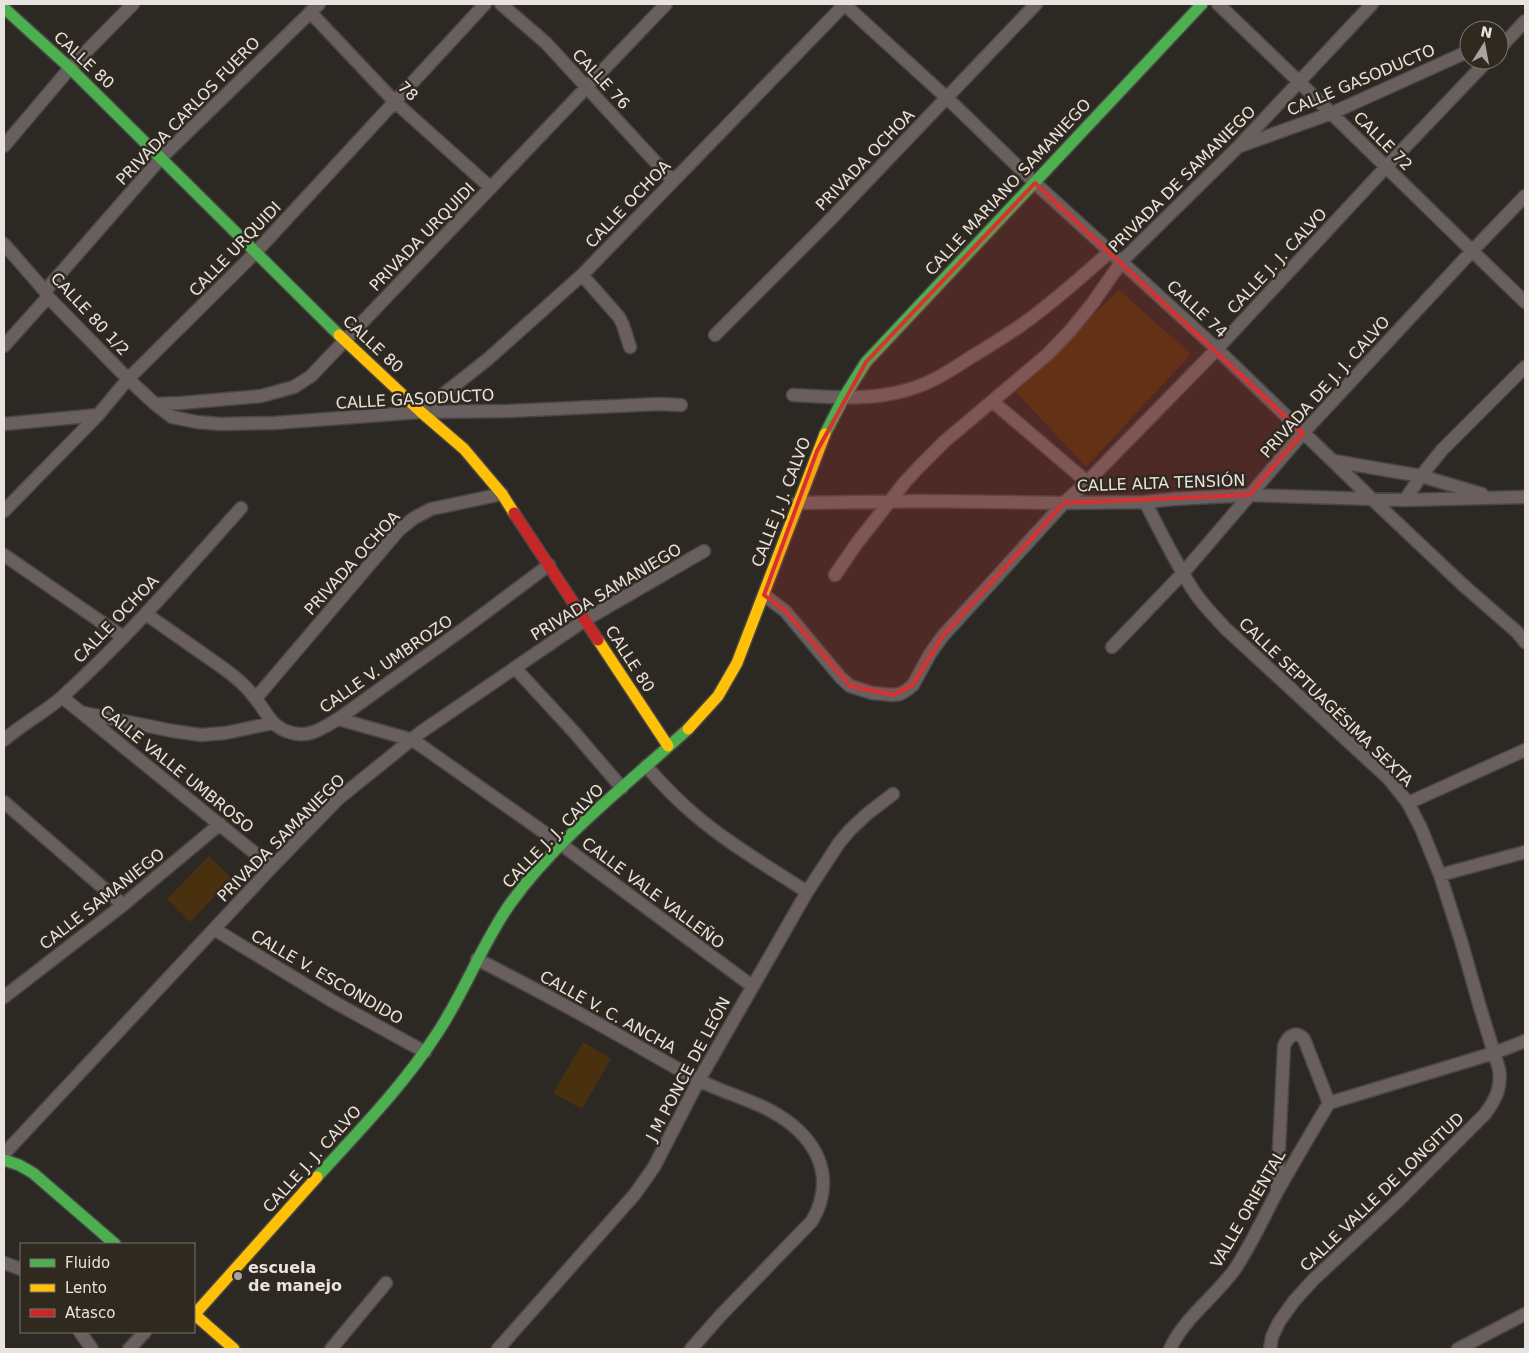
<svg xmlns="http://www.w3.org/2000/svg" width="1529" height="1353" font-family="'DejaVu Sans',sans-serif">
<style>
.green{fill:#493110}
.lines{fill:none;stroke-linecap:round;stroke-linejoin:round}
.street-casing{stroke:#494643;stroke-width:15}
.fast-casing{stroke:#494643;stroke-width:14}
.slow-casing{stroke:#494643;stroke-width:14}
.jam-casing{stroke:#494643;stroke-width:14}
.street{stroke:#685f5e;stroke-width:12}
.fast{stroke:#4caf50;stroke-width:11}
.slow{stroke:#ffc107;stroke-width:11}
.jam{stroke:#c62828;stroke-width:11}
.marked{fill:#d73131;fill-opacity:0.2;stroke:#d73131;stroke-width:4;stroke-linejoin:round}
.poi-dot{fill:#a6a29d;stroke:#302920;stroke-width:2}
.labels{text-anchor:middle;dominant-baseline:central;stroke-width:5;stroke-linejoin:round;paint-order:stroke}
.street-label{font-size:16px;fill:#e8e3de;stroke:#302920}
.poi-label{font-size:16px;font-weight:bold;fill:#e8e3de;stroke:#302920;text-anchor:start}
</style>
<rect width="100%" height="100%" fill="#2c2824"/>
<!-- green -->
<path class="green" d="M1119 290 1191 354 1086 467 1015 391Z
M209 856 232 878 190 922 167 899Z
M583 1042 611 1059 582 1109 553 1093Z"/>
<g class="lines">
<!-- street casing -->
<g class="street-casing">
<path id="street" d="M501 4 546 43 673 181
M844 4 947 98 1035 183 1217 349 1372 499 1463 585 1517 632 1525 642
M1218 4C1321 102 1422 203 1525 302
M310 12 395 102 491 188
M1499 49 1525 21
M4 146 70 68 133 4
M1240 146 1332 113 1469 51
M4 244 45 291 48 297 128 379 155 404 172 417 197 422 220 424 274 423 421 412 508 411 659 404 681 405
M582 275 619 317 623 325 630 347
M45 291 161 158 319 4
M715 335 827 223 1036 4
M4 346 48 297
M793 395C831 397 870 401 907 390 930 384 951 370 971 357 988 347 1004 337 1020 326 1052 304 1081 277 1111 251
M992 401 1087 482
M155 404 181 403 261 396 294 387 311 376 666 4
M421 412 488 359 582 275 845 4
M4 424 98 415
M1334 461 1421 476 1482 494
M1405 500 1421 476 1442 450 1525 367
M1145 502C1161 532 1176 564 1195 593 1204 606 1215 617 1225 628L1389 779 1408 803 1421 828 1440 875 1462 944 1479 1004 1499 1069C1502 1087 1496 1099 1485 1114L1400 1199 1314 1279 1294 1301 1279 1322 1272 1337 1270 1349
M797 503 922 501 1064 503 1145 502 1174 499 1249 495 1405 500 1525 497
M4 511 98 415 128 379 256 252 485 4
M4 555 123 637
M835 575 857 543 905 482 919 467 945 441 1048 354 1070 331 1092 304 1122 261 1238 147 1372 4
M764 595 785 611 841 678 850 686 872 693 893 695 900 694 907 690 913 685 930 654 942 637 1064 503 1087 482 1217 349 1386 167 1488 60
M146 614C166 628 186 642 206 656 223 668 242 680 255 698 266 711 271 727 289 732 308 739 323 728 338 719L462 630 549 565
M1112 647 1183 573 1303 433 1472 251 1525 196
M515 668 574 732 622 788
M62 697 272 867
M256 698 399 530 414 518 431 509 502 494
M84 713 173 731 201 735 225 733 273 723
M338 719 413 740 562 845 752 986
M4 740C22 724 44 713 62 697 126 639 183 573 241 508
M646 766C661 783 677 800 695 815 729 844 769 867 807 892
M4 802 123 905
M1408 803 1525 750
M1440 875 1525 852
M214 929 334 1002 425 1052
M477 959C513 978 549 996 584 1016 621 1036 658 1058 696 1079 731 1097 771 1103 800 1132 826 1158 830 1190 812 1221L721 1315 691 1349
M4 997 123 905 220 824
M1329 1103 1494 1053 1525 1041
M4 1154 272 867 338 799 421 732 585 620 704 551
M1277 1190 1284 1046C1288 1036 1296 1030 1304 1039L1329 1103
M4 1263 21 1269
M80 1332 92 1349
M129 1349 145 1332
M331 1349 386 1283
M498 1349 635 1194 654 1167 699 1080 807 892 839 843 850 830 867 814 893 794
M1170 1349C1184 1318 1215 1297 1235 1269 1251 1245 1263 1218 1277 1192 1294 1162 1311 1133 1329 1103
M1458 1349 1525 1314"/>
</g>
<!-- fast casing -->
<g class="fast-casing">
<path id="fast" d="M4 8 70 68 339 335
M825 434 844 397 866 362 1202 4
M4 1160 19 1165 33 1173 115 1244
M317 1177C359 1131 404 1085 438 1032 465 991 482 944 510 904 558 837 628 784 688 729"/>
</g>
<!-- slow casing -->
<g class="slow-casing">
<path id="slow" d="M339 335 421 412 464 449 502 494 514 513
M598 640 668 746
M688 729 718 696 737 663 825 434
M194 1314 234 1349
M194 1315 317 1177"/>
</g>
<!-- jam casing -->
<g class="jam-casing">
<path id="jam" d="M514 513 598 640"/>
</g>
<!-- street -->
<use href="#street" class="street"/>
<!-- fast -->
<use href="#fast" class="fast"/>
<!-- slow -->
<use href="#slow" class="slow"/>
<!-- jam -->
<use href="#jam" class="jam"/>
</g>
<!-- marked area -->
<path class="marked" d="M1035 183 1303 433 1249 495 1064 503 942 637 913 685 893 695 850 686 785 611 764 595 817 451 866 362Z"/>
<!-- markers -->
<circle class="poi-dot" cx="238" cy="1276" r="5"/>
<g class="labels">
<!-- street labels -->
<g class="street-label">
<text transform="translate(84 60) rotate(43)">CALLE 80</text>
<text transform="translate(601 79) rotate(47)">CALLE 76</text>
<text transform="translate(1361 80) rotate(-23)">CALLE GASODUCTO</text>
<text transform="translate(408 91) rotate(44)">78</text>
<text transform="translate(188 111) rotate(-46)">PRIVADA CARLOS FUERO</text>
<text transform="translate(1383 141) rotate(45)">CALLE 72</text>
<text transform="translate(865 160) rotate(-46)">PRIVADA OCHOA</text>
<text transform="translate(1182 179) rotate(-45)">PRIVADA DE SAMANIEGO</text>
<text transform="translate(1008 187) rotate(-47)">CALLE MARIANO SAMANIEGO</text>
<text transform="translate(628 204) rotate(-46)">CALLE OCHOA</text>
<text transform="translate(422 237) rotate(-46)">PRIVADA URQUIDI</text>
<text transform="translate(235 249) rotate(-46)">CALLE URQUIDI</text>
<text transform="translate(1277 261) rotate(-47)">CALLE J. J. CALVO</text>
<text transform="translate(1197 309) rotate(43)">CALLE 74</text>
<text transform="translate(90 314) rotate(47)">CALLE 80 1/2</text>
<text transform="translate(373 344) rotate(43)">CALLE 80</text>
<text transform="translate(1325 387) rotate(-48)">PRIVADA DE J. J. CALVO</text>
<text transform="translate(415 399) rotate(-3)">CALLE GASODUCTO</text>
<text transform="translate(1161 483) rotate(-2)">CALLE ALTA TENSIÓN</text>
<text transform="translate(781 502) rotate(-69)">CALLE J. J. CALVO</text>
<text transform="translate(352 563) rotate(-48)">PRIVADA OCHOA</text>
<text transform="translate(606 592) rotate(-31)">PRIVADA SAMANIEGO</text>
<text transform="translate(116 619) rotate(-46)">CALLE OCHOA</text>
<text transform="translate(630 659) rotate(57)">CALLE 80</text>
<text transform="translate(386 664) rotate(-35)">CALLE V. UMBROZO</text>
<text transform="translate(1326 702) rotate(44)">CALLE SEPTUAGÉSIMA SEXTA</text>
<text transform="translate(177 769) rotate(39)">CALLE VALLE UMBROSO</text>
<text transform="translate(553 836) rotate(-46)">CALLE J. J. CALVO</text>
<text transform="translate(281 838) rotate(-45)">PRIVADA SAMANIEGO</text>
<text transform="translate(653 893) rotate(37)">CALLE VALE VALLEÑO</text>
<text transform="translate(102 899) rotate(-38)">CALLE SAMANIEGO</text>
<text transform="translate(327 977) rotate(30)">CALLE V. ESCONDIDO</text>
<text transform="translate(608 1012) rotate(29)">CALLE V. C. ANCHA</text>
<text transform="translate(688 1069) rotate(-62)">J M PONCE DE LEÓN</text>
<text transform="translate(312 1159) rotate(-48)">CALLE J. J. CALVO</text>
<text transform="translate(1382 1192) rotate(-44)">CALLE VALLE DE LONGITUD</text>
<text transform="translate(1248 1209) rotate(-60)">VALLE ORIENTAL</text>
</g>
<!-- poi labels -->
<g class="poi-label">
<text x="248" y="1267">escuela<tspan x="248" dy="18">de manejo</tspan></text>
</g>
</g>
<!-- border -->
<rect width="1529" height="1353" fill="none" stroke="#e8e3de" stroke-width="10"/>
<!-- legend -->
<rect x="20" y="1243" width="175" height="90" fill="#302920" stroke="#7a736c"/>
<rect x="30" y="1259" width="25" height="8" fill="#4caf50" stroke="#7a736c"/>
<text x="65" y="1268" font-size="15" fill="#e8e3de">Fluido</text>
<rect x="30" y="1284" width="25" height="8" fill="#ffc107" stroke="#7a736c"/>
<text x="65" y="1293" font-size="15" fill="#e8e3de">Lento</text>
<rect x="30" y="1309" width="25" height="8" fill="#c62828" stroke="#7a736c"/>
<text x="65" y="1318" font-size="15" fill="#e8e3de">Atasco</text>
<!-- north arrow -->
<g transform="translate(1484 45) rotate(11)"><circle r="24" fill="#302920" stroke="#7a736c"/>
<path d="M0-4L9 19L0 12L-9 19Z" fill="#a6a29d"/>
<text y="-8" font-size="14" font-weight="bold" text-anchor="middle" fill="#e8e3de">N</text>
</g>
</svg>
